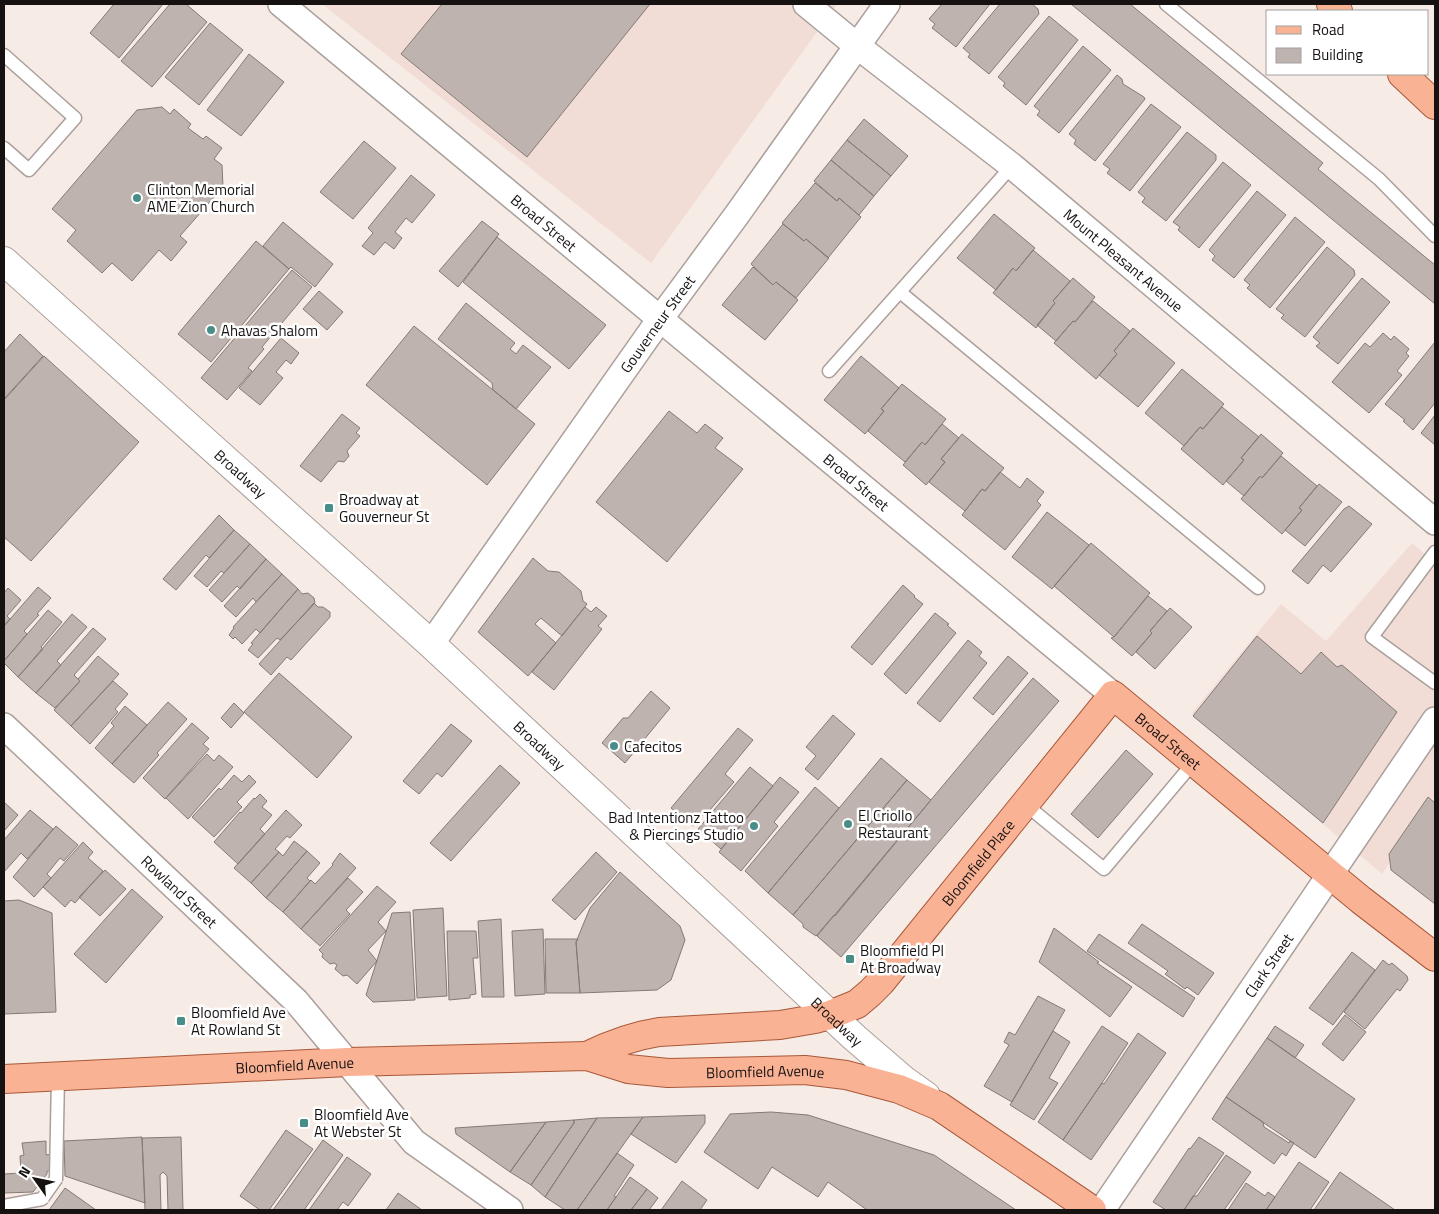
<svg xmlns="http://www.w3.org/2000/svg" width="1439" height="1214" font-family="'Titillium Web',sans-serif">
<style>
.built{fill:#f1ddd6}
.building{fill:#bfb3af;stroke:#847a76}
.lines{fill:none;stroke-linecap:round;stroke-linejoin:round}
.lane-casing{stroke:#aa9f9b;stroke-width:15}
.street-casing{stroke:#aa9f9b;stroke-width:28}
.secondary-casing{stroke:#aa9f9b;stroke-width:30}
.primary-casing{stroke:#a85839;stroke-width:30}
.lane{stroke:#fff;stroke-width:12}
.street{stroke:#fff;stroke-width:25}
.secondary{stroke:#fff;stroke-width:28}
.primary{stroke:#fab295;stroke-width:28}
.poi-dot{fill:#478e89;stroke:#fff;stroke-width:2}
.labels{text-anchor:middle;dominant-baseline:central;stroke-width:5;stroke-linejoin:round;paint-order:stroke}
.poi-label{font-size:15px;fill:#161211;stroke:#fff;text-anchor:start}
.street-label{font-size:15px;fill:#161211;stroke:#fff}
</style>
<rect width="100%" height="100%" fill="#f7ebe6"/>
<!-- built -->
<path class="built" d="M322 4H837L651 263Z
M1412 543 1435 563V796L1382 874 1192 713 1281 604 1326 641Z"/>
<!-- building -->
<path class="building" d="M114 4H163L119 58 90 33Z
M170 4H186L207 22 152 87 121 61Z
M442 4H650L527 157 401 54Z
M942 4H990L956 47 932 28 935 24 929 19Z
M1000 4H1032L1038 9 1039 14 989 74 968 57 970 54 963 48Z
M1071 4H1130L1323 163 1318 169 1435 265V304Z
M1049 16 1078 40 1026 105 1003 86 1005 83 998 77Z
M210 23 243 50 199 105 165 77Z
M1083 46 1111 70 1059 133 1037 115 1040 111 1034 106Z
M249 54 284 82 241 136 207 110Z
M1117 75 1122 79 1123 84 1144 97 1145 99 1095 161 1074 144 1076 140 1069 134Z
M1151 104 1181 127 1130 191 1107 173 1110 169 1103 164Z
M162 107 170 114 174 109 191 124 188 128 203 139 206 136 222 148 214 159 222 165 223 187 180 236 187 242 171 261 159 250 132 281 112 263 102 273 67 241 76 230 52 209 137 110Z
M864 119 908 156 891 176 847 140Z
M1187 132 1216 155V160L1166 221 1142 202 1145 198 1138 192Z
M847 140 891 176 874 196 831 160Z
M364 141 396 168 353 219 320 192Z
M831 160 874 196 859 215 839 198 837 201 814 181Z
M1223 162 1251 185 1199 248 1178 230 1180 227 1173 222Z
M411 175 435 195 412 223 406 218 395 232 402 238 394 249 385 242 374 255 362 246 373 233 368 228Z
M815 183 837 201 839 198 861 217 828 258 806 239 804 241 782 223Z
M1257 191 1286 215 1234 278 1212 260 1215 256 1209 250Z
M994 214 1035 248 1016 271 1013 268 996 290 957 258Z
M1295 217 1325 242 1270 308 1247 288 1250 285 1244 280Z
M482 221 499 234 458 287 439 271Z
M283 222 333 264 315 287 291 267 289 269 263 246Z
M783 224 804 241 806 239 829 258 796 298 776 282 773 285 751 264Z
M497 237 606 325 569 369 463 282Z
M256 241 289 269 211 362 178 334Z
M1327 247 1354 270 1355 275 1305 337 1281 318 1284 315 1276 309Z
M1033 250 1070 281 1053 301 1055 303 1036 328 993 293 1013 268 1016 271Z
M753 267 773 285 776 282 798 300 765 340 722 305Z
M292 270 312 287 262 347 264 349 248 368 252 371 227 400 201 378Z
M1073 278 1095 297 1075 322 1073 321 1056 341 1037 325 1055 303 1053 301Z
M1362 278 1390 302 1338 364 1316 346 1320 343 1313 337Z
M319 291 343 312 327 330 303 309Z
M1093 301 1130 331 1114 351 1117 354 1096 379 1054 343 1073 321 1075 322Z
M466 303 515 343 510 349 516 354 523 345 551 367 516 409 493 390 492 383 438 339Z
M414 326 535 424 487 485 366 385Z
M1133 328 1175 363 1138 407 1099 375 1117 354 1114 351Z
M1383 333 1391 340 1394 336 1409 349 1406 353 1409 356 1397 371 1402 375 1369 413 1332 382 1365 343 1370 347Z
M20 334 43 356 4 399V352Z
M281 338 299 353 291 364 286 360 276 372 283 378 260 405 239 388Z
M1435 342V403L1413 430 1403 421 1405 420 1385 404Z
M44 356 139 442 31 561 4 537V400Z
M861 356 899 388 881 409 884 411 865 434 824 400Z
M1182 369 1224 404 1203 429 1200 427 1184 446 1145 413Z
M902 384 946 419 925 445 922 442 905 462 868 431 884 411 881 409Z
M1222 407 1259 437 1241 458 1244 460 1223 485 1181 449 1200 427 1203 429Z
M669 411 697 433 705 424 723 438 715 448 743 469 667 562 596 502Z
M342 414 360 428 356 433 360 436 347 451 349 456 344 462 338 461 321 482 300 466Z
M1435 415V445L1421 433Z
M942 424 959 438 941 459 945 462 926 485 903 465 922 442 925 445Z
M962 434 1004 468 985 491 982 489 965 511 929 482 945 462 941 459Z
M1261 434 1283 453 1262 478 1260 476 1244 496 1226 481 1244 460 1241 458Z
M1281 456 1317 486 1299 508 1302 510 1282 534 1241 499 1260 476 1262 478Z
M1000 472 1020 488 1027 478 1044 492 1037 501 1041 505 1005 550 962 515 982 489 985 491Z
M1319 484 1342 502 1305 546 1285 530 1302 510 1299 508Z
M1349 506 1372 524 1331 572 1323 565 1308 584 1292 571 1344 509Z
M1047 512 1089 545 1052 589 1012 557Z
M219 515 234 530 209 558 206 555 176 590 163 579Z
M234 530 250 544 224 573 221 571 207 587 194 576Z
M1091 543 1150 593 1114 637 1054 586Z
M250 544 266 559 240 589 237 586 222 602 209 590Z
M533 558 548 571 559 572 581 591 583 601 587 604 562 636 541 618 535 624 556 643 528 676 478 632Z
M266 559 282 574 256 602 253 598 236 617 224 606Z
M282 574 298 589 260 633 256 629 242 644 235 637 233 639 229 635 234 628 233 627Z
M903 585 915 596 914 597 923 604 872 665 851 647Z
M38 587 51 598 37 614 39 615 24 631 27 634 4 661V626Z
M8 588 21 600 7 616 10 619 4 626V593Z
M298 589 302 594 308 593 314 598 315 603 280 640 277 638 258 658 248 650 253 644 251 643Z
M1148 596 1167 611 1150 631 1152 633 1132 656 1111 638 1114 637Z
M314 603 318 607H323L330 612V617L291 660 287 657 271 675 259 664Z
M585 607 591 612 596 607 607 616 598 626 602 629 554 690 532 672Z
M1170 608 1192 627 1155 669 1136 652 1152 633 1150 631Z
M48 610 62 622 41 647 43 649 18 677 4 663V661Z
M935 613 949 624 947 625 956 633 906 694 884 674Z
M72 614 87 627 57 661 61 665 36 693 18 677Z
M93 628 106 639 74 675 80 681 55 708 36 693Z
M1257 636 1301 674 1321 652 1337 667 1342 665 1397 712 1323 823 1193 716Z
M968 640 982 652 979 656 987 663 940 722 917 703Z
M98 656 119 674 71 726 54 710 80 681 78 679Z
M1008 656 1028 673 993 715 973 698Z
M279 673 352 737 317 778 244 712Z
M1033 678 1059 701 841 957 817 936Z
M113 681 128 694 115 709 118 712 90 744 71 726Z
M651 691 670 708 625 763 602 743 623 718H628Z
M168 702 187 719 157 753 159 755 134 783 112 764Z
M234 703 244 713 231 728 221 718Z
M125 706 147 725 112 764 95 748 114 726 111 723Z
M833 715 855 734 818 780 805 769 816 756 806 747Z
M192 723 209 738 203 744 209 749 165 799 143 778Z
M451 724 472 741 442 777 437 773 419 794 403 781Z
M738 728 753 740 725 774 734 782 709 811 707 810 693 826 671 808Z
M1126 750 1153 774 1098 838 1071 814Z
M207 754 214 761 219 755 233 767 188 819 166 798Z
M881 758 907 780 793 915 768 893Z
M500 765 520 783 451 861 430 843Z
M750 767 773 786 721 849 698 829Z
M234 775 242 782 249 775 256 782 237 802 242 807 214 837 192 817 219 788 221 790Z
M780 777 799 792 774 822 778 826 741 871 719 852Z
M907 780 931 800 835 916 834 915 816 936 810 932 803 927V924L793 915Z
M815 787 839 808 768 893 745 871Z
M260 794 267 801 262 807 272 815 260 829 265 834 238 864 214 842 240 812 241 813 254 798 255 799Z
M1428 797 1435 803V904L1391 870 1389 854Z
M4 802 18 815 4 831Z
M30 810 53 829 27 859 21 853 4 872V840Z
M286 810 302 825 290 838 287 836 275 849 279 852 251 883 234 868Z
M56 826 78 845 64 861 60 858 47 874 51 878 34 897 13 877Z
M294 841 307 851 266 898 251 883 279 852 283 856Z
M83 842 93 852 88 858 103 871 75 903 71 900 65 907 43 887Z
M307 851 320 863 307 878 310 881 283 912 266 898Z
M596 852 617 872 575 920 552 900Z
M340 853 356 868 301 929 283 912 310 881 311 880 315 884 333 865 332 864Z
M105 870 126 889 100 916 79 897Z
M620 872 680 926 685 940 671 980 657 990 580 993 576 942 590 908Z
M348 878 363 892 346 910 350 914 320 946 301 929Z
M377 886 396 902 378 922 386 931 368 950 377 961 357 984 347 975 343 976 335 969 337 965 334 963 330 964 322 957 323 954 319 950Z
M132 889 163 917 106 983 74 954Z
M19 900 52 913 56 1012 4 1014V901Z
M443 908 447 996 417 998 413 910Z
M410 912 415 1000 373 1002 366 995 392 913Z
M501 919 504 997H482L478 921Z
M1142 924 1214 973 1198 995 1187 987 1185 989 1165 974 1168 971 1128 943Z
M1054 928 1099 962 1097 963 1132 987 1110 1017 1039 962Z
M543 929 545 994 515 996 512 931Z
M447 931H476L478 958H473L476 994 470 995V998L449 1000Z
M1099 934 1195 998 1183 1017 1087 951Z
M545 939H578L576 942 580 993H546Z
M1352 952 1375 970 1333 1025 1309 1008Z
M1383 960 1389 965 1392 963 1407 976 1408 980 1400 991 1397 989 1365 1029 1344 1012Z
M1038 996 1065 1010 1012 1102 984 1086 1009 1045 1004 1042 1009 1032 1015 1035Z
M1345 1015 1366 1032 1343 1061 1322 1044Z
M1102 1026 1128 1043 1102 1083 1063 1140 1038 1122Z
M1275 1026 1304 1045 1295 1058 1267 1038Z
M1053 1031 1070 1042 1049 1078 1058 1083 1034 1120 1010 1105Z
M1138 1033 1166 1053 1091 1160 1063 1140 1102 1083 1104 1084Z
M1267 1038 1355 1099 1315 1158 1226 1097Z
M1226 1097 1263 1122 1264 1127 1289 1143 1290 1141 1294 1143 1286 1156 1282 1153 1274 1164 1212 1119Z
M771 1112 808 1115 934 1155 1016 1210H867L828 1182 818 1197 772 1167 758 1189 704 1152 730 1114Z
M705 1115V1123L676 1163 631 1134 643 1117Z
M643 1117 577 1210H565L545 1197 597 1118Z
M597 1118 545 1197 531 1185 574 1123V1120Z
M574 1120V1123L531 1185 510 1172 546 1122Z
M546 1122 510 1172 456 1134 455 1128Z
M286 1130 313 1149 269 1210H260L240 1196Z
M142 1137 145 1203 65 1176 64 1141Z
M181 1137 183 1210H168L167 1176 163 1172 160 1175 161 1210H145L142 1138Z
M1199 1137 1224 1153 1184 1210H1166L1153 1202 1189 1148 1190 1149Z
M323 1140 343 1155 304 1210H273Z
M46 1141V1155L53 1154V1171H47V1174L33 1192 4 1193V1174L21 1173 20 1156 24 1155 22 1143Z
M617 1153 634 1165 614 1196 616 1197 607 1210H577Z
M1226 1155 1251 1172 1224 1210H1184L1193 1196H1197Z
M347 1157 371 1174 348 1206 343 1202 337 1210H309Z
M1299 1162 1329 1182 1310 1210H1266Z
M1340 1172 1395 1210H1314Z
M630 1177 647 1189 631 1210H607Z
M682 1181 707 1200 700 1210H661Z
M1246 1183 1265 1196 1268 1192 1275 1197 1266 1210H1228Z
M65 1188 96 1210H49Z
M647 1189 658 1198 649 1210H631Z
M398 1193 422 1210H386Z"/>
<g class="lines">
<!-- lane casing -->
<g class="lane-casing">
<path id="lane" d="M1166 4 1379 179 1435 236
M4 55 75 118 29 170 4 148
M900 292 1258 588
M829 371 1012 166
M1435 552 1372 637 1435 683
M1025 804 1104 869 1194 762
M4 1206 42 1199 56 1179 58 1076"/>
</g>
<!-- street casing -->
<g class="street-casing">
<g id="street">
<path id="s1" d="M281 4 1113 695"/>
<path id="s2" d="M806 4 856 45 1012 166 1435 522"/>
<path id="s3" d="M431 644 660 319 736 216 887 4"/>
<path id="s4" d="M4 726 296 1001 414 1142 510 1210"/>
<path id="s5" d="M1102 1210 1435 720"/>
</g>
</g>
<!-- secondary casing -->
<g class="secondary-casing">
<g id="secondary">
<path id="s6" d="M4 261 431 644 855 1038 905 1081 926 1096"/>
</g>
</g>
<!-- primary casing -->
<g class="primary-casing">
<g id="primary">
<path d="M1331 4 1338 11"/>
<path d="M1402 74 1435 105"/>
<path id="s7" d="M587 1056C611 1044 633 1036 659 1032L780 1025 815 1019 830 1015 857 1004 870 993 881 982 1113 695 1361 900 1435 957"/>
<path id="s8" d="M4 1079 348 1062 587 1056 628 1069 668 1073 805 1070 846 1075 899 1089 939 1106 1092 1210"/>
</g>
</g>
<!-- lane -->
<use href="#lane" class="lane"/>
<!-- street -->
<use href="#street" class="street"/>
<!-- secondary -->
<use href="#secondary" class="secondary"/>
<!-- primary -->
<use href="#primary" class="primary"/>
</g>
<!-- markers -->
<g class="poi-dot">
<circle cx="137" cy="198" r="5"/>
<circle cx="211" cy="330" r="5"/>
<rect x="324" y="503" width="10" height="10" rx="2.5"/>
<circle cx="614" cy="746" r="5"/>
<circle cx="848" cy="824" r="5"/>
<circle cx="754" cy="826" r="5"/>
<rect x="845" y="954" width="10" height="10" rx="2.5"/>
<rect x="176" y="1016" width="10" height="10" rx="2.5"/>
<rect x="299" y="1118" width="10" height="10" rx="2.5"/>
</g>
<g class="labels">
<!-- poi labels -->
<g class="poi-label">
<text x="147" y="189">Clinton Memorial<tspan x="147" dy="17">AME Zion Church</tspan></text>
<text x="221" y="330">Ahavas Shalom</text>
<text x="339" y="499">Broadway at<tspan x="339" dy="17">Gouverneur St</tspan></text>
<text x="624" y="746">Cafecitos</text>
<text x="858" y="815">El Criollo<tspan x="858" dy="17">Restaurant</tspan></text>
<text x="744" y="817" text-anchor="end">Bad Intentionz Tattoo<tspan x="744" dy="17">&amp; Piercings Studio</tspan></text>
<text x="860" y="950">Bloomfield Pl<tspan x="860" dy="17">At Broadway</tspan></text>
<text x="191" y="1012">Bloomfield Ave<tspan x="191" dy="17">At Rowland St</tspan></text>
<text x="314" y="1114">Bloomfield Ave<tspan x="314" dy="17">At Webster St</tspan></text>
</g>
<!-- street labels -->
<g class="street-label">
<text stroke="none"><textPath href="#s1" startOffset="342">Broad Street</textPath></text>
<text stroke="none"><textPath href="#s2" startOffset="408">Mount Pleasant Avenue</textPath></text>
<text stroke="none"><textPath href="#s3" startOffset="392">Gouverneur Street</textPath></text>
<text stroke="none"><textPath href="#s6" startOffset="318">Broadway</textPath></text>
<text stroke="none"><textPath href="#s1" startOffset="748">Broad Street</textPath></text>
<text stroke="none"><textPath href="#s7" startOffset="751">Broad Street</textPath></text>
<text stroke="none"><textPath href="#s6" startOffset="722">Broadway</textPath></text>
<text stroke="none"><textPath href="#s7" startOffset="464">Bloomfield Place</textPath></text>
<text stroke="none"><textPath href="#s4" startOffset="241">Rowland Street</textPath></text>
<text stroke="none"><textPath href="#s5" startOffset="296">Clark Street</textPath></text>
<text stroke="none"><textPath href="#s6" startOffset="1128">Broadway</textPath></text>
<text stroke="none"><textPath href="#s8" startOffset="291">Bloomfield Avenue</textPath></text>
<text stroke="none"><textPath href="#s8" startOffset="764">Bloomfield Avenue</textPath></text>
</g>
</g>
<!-- border -->
<rect width="1439" height="1214" fill="none" stroke="#161211" stroke-width="10"/>
<!-- legend -->
<rect x="1266" y="10" width="162" height="65" fill="#ffffff" stroke="#a2a0a0"/>
<rect x="1276" y="26" width="25" height="8" fill="#fab295" stroke="#a2a0a0"/>
<text x="1312" y="35" font-size="15" fill="#161211">Road</text>
<rect x="1276" y="48" width="25" height="15" fill="#bfb3af" stroke="#a2a0a0"/>
<text x="1312" y="60" font-size="15" fill="#161211">Building</text>
<!-- north arrow -->
<g transform="translate(35 1179) rotate(303)" stroke="#ffffff" stroke-width="4" paint-order="stroke">
<path d="M0-4L9 19L0 12L-9 19Z" fill="#161211"/>
<text y="-8" font-size="14" font-weight="bold" text-anchor="middle" fill="#161211">N</text>
</g>
</svg>
